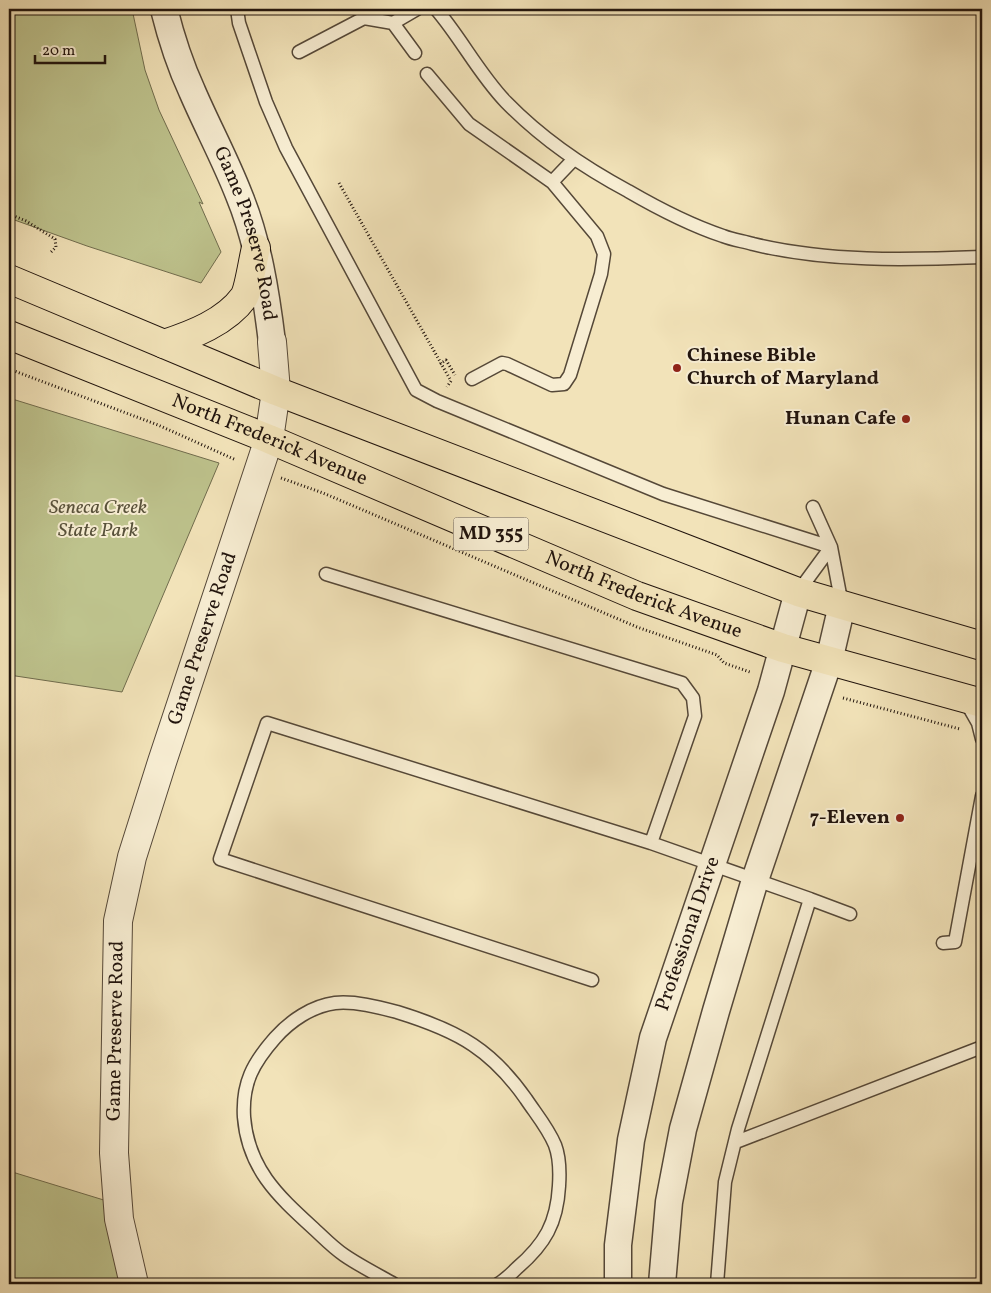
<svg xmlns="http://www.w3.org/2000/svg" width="991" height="1293" font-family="Vollkorn,serif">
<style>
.green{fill:#bec38d;stroke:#706c4d}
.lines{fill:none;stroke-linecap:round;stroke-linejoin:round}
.service-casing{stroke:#554838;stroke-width:15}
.minor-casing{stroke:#554838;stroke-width:29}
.tertiary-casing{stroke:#554838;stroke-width:30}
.primary-casing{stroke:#21140d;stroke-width:30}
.path{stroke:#21140d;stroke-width:3;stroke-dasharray:1 2.5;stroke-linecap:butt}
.service{stroke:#f7edd2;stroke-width:12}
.minor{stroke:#f7edd2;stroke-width:26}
.tertiary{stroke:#f7edd2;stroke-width:28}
.primary{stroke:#f2e3b9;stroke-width:28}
.poi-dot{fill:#8f2418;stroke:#f7edd2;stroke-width:2}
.labels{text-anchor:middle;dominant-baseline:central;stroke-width:4;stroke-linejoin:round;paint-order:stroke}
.shield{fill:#f7edd2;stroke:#615548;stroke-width:1}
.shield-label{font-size:19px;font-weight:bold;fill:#21140d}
.street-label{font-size:20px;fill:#21140d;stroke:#f7edd2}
.poi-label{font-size:20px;font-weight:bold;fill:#21140d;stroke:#f7edd2;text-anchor:end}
.park-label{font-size:20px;font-style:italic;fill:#58513a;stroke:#f7edd2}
</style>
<rect width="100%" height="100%" fill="#f2e3b9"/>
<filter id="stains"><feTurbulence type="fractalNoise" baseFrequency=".004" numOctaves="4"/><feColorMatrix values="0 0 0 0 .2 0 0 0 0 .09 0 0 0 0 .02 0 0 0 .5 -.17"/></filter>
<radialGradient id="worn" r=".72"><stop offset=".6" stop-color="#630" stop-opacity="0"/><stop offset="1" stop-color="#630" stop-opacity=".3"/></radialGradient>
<!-- green -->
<path class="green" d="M9 9H132L145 70 159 110 203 204 199 202 221 252 201 283 87 246 9 218Z
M9 398 219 463 122 692 9 675Z
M9 1171 107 1201 124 1284H9Z"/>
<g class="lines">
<!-- service casing -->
<g class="service-casing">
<path id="service" d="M237 9 239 23 266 102 286 148 416 390 437 401 663 494 831 547 798 592
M436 9C461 38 479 74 506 102 542 139 583 167 628 191 659 209 690 225 723 236 733 240 743 241 753 244 827 262 906 260 982 257
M393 23 415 53
M299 52 364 18 393 23 417 9
M427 74 469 124 552 182 573 160
M472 379 502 363 507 364 552 385 564 384 570 375 601 274 604 254 597 236 552 182
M813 507 831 547 842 605
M326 574 682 683 693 698 695 716 651 843
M966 702 978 723 982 739
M810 899 850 914
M943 943 955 942 982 796
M592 980 220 859 267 723 651 843 810 899 738 1129 725 1182 717 1284
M736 1142 982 1047
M394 1284C378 1275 360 1266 344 1255 332 1247 322 1236 312 1227 277 1195 248 1168 244 1117 242 1083 253 1063 275 1038 290 1021 312 1006 335 1003 355 1001 378 1007 397 1012 423 1020 451 1030 473 1045 494 1059 512 1079 526 1099 536 1114 548 1128 555 1145 560 1158 560 1171 559 1186 557 1223 545 1244 517 1268 511 1274 505 1280 498 1284"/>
</g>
<!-- minor casing -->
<g class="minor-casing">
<g id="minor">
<path id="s1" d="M164 9C171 37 180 65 192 91 207 126 225 159 239 195 258 241 266 293 272 342"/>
<path id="s2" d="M618 1284V1245L631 1140 653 1038 771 691 798 592"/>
<path d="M662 1284 669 1202 683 1129 716 1011 755 880 829 661 842 605"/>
</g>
</g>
<!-- tertiary casing -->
<g class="tertiary-casing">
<g id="tertiary">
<path id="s3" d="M134 1284 119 1219 114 1153 118 921 132 857 162 762 269 439 276 391 272 342"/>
</g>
</g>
<!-- primary casing -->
<g class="primary-casing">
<g id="primary">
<path d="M9 279 276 391 798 592 982 646"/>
<path id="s4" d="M9 335 269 439 637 596 783 648 982 703"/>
<path d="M164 344C192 335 226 322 244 297 249 289 253 259 256 248"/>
</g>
</g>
<!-- path -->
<path class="path" d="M339 183 451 381 447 387
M9 214 26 221 55 239 56 247 50 253
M440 364 446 360 455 375
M9 369 158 425 236 460
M281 478 323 493 637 627 717 655 724 663 750 672
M843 698 960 729"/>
<!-- service -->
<use href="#service" class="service"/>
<!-- minor -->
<use href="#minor" class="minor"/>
<!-- tertiary -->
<use href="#tertiary" class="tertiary"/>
<!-- primary -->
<use href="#primary" class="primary"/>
</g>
<!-- markers -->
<g class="poi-dot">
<circle cx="677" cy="368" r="5"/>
<circle cx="906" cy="419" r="5"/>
<circle cx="900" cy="818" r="5"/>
</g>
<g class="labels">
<!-- shield labels -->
<rect class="shield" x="453.5" y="517.5" width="75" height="33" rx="4"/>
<g class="shield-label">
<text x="491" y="534">MD 355</text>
</g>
<!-- street labels -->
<g class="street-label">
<text stroke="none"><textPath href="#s1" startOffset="240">Game Preserve Road</textPath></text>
<text stroke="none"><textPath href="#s4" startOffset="281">North Frederick Avenue</textPath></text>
<text stroke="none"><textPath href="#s4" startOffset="686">North Frederick Avenue</textPath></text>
<text stroke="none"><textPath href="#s3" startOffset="660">Game Preserve Road</textPath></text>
<text stroke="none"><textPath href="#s2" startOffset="359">Professional Drive</textPath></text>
<text stroke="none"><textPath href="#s3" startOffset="255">Game Preserve Road</textPath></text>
</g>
<!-- poi labels -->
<g class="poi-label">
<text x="687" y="356" text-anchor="start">Chinese Bible<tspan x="687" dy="23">Church of Maryland</tspan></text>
<text x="896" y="419">Hunan Cafe</text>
<text x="890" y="818">7-Eleven</text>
</g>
<!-- park labels -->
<g class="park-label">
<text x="98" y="508">Seneca Creek<tspan x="98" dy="23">State Park</tspan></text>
</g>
</g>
<!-- margin -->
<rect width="991" height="1293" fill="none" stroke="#f2e3b9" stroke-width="30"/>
<rect x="10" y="10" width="971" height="1273" fill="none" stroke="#21140d" stroke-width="2.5"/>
<rect x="15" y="15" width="961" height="1263" fill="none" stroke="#21140d"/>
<!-- scale -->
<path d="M35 55v8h70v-8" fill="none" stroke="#21140d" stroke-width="2.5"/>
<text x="42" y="55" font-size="15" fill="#21140d" stroke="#f7edd2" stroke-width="4" paint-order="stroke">20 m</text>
<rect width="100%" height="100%" filter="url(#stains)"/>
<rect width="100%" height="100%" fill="url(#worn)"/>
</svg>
